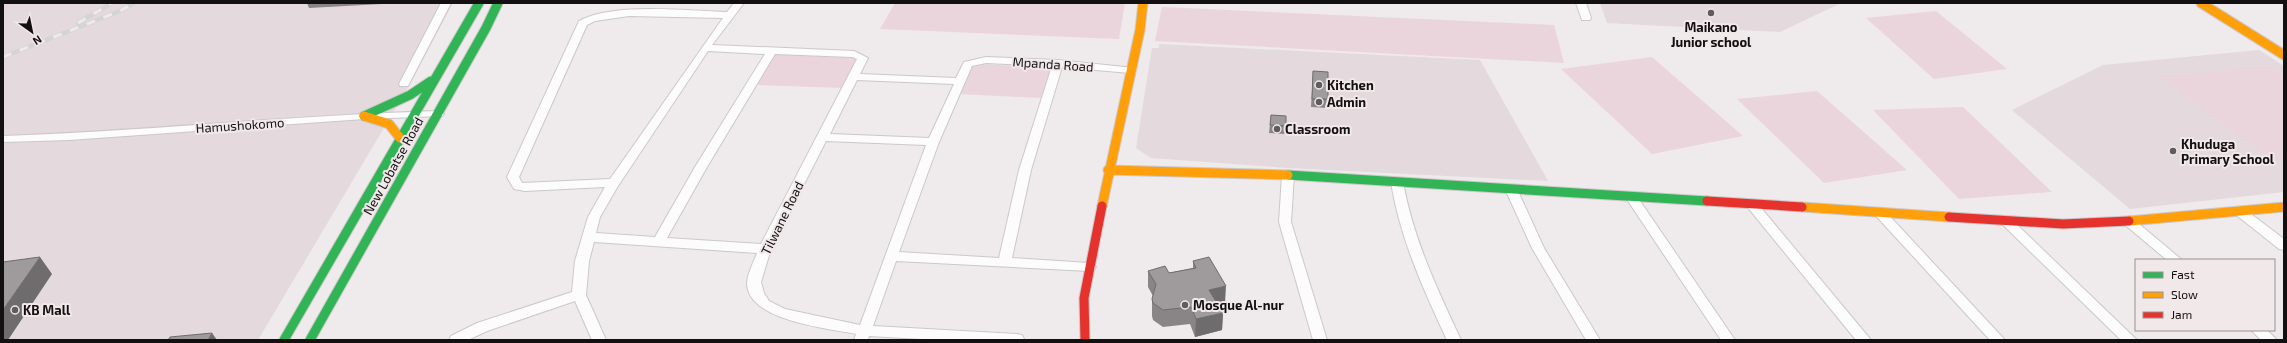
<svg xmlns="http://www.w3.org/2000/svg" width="2287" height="343" font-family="'Exo 2',sans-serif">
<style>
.built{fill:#e4d9dc}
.green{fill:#ebd5dc}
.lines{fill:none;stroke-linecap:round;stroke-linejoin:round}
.street-casing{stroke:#ccc8c9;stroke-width:2}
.fast-casing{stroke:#ccc8c9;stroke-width:11}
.slow-casing{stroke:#ccc8c9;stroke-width:11}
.jam-casing{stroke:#ccc8c9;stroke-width:11}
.street{fill:#fdfcfc;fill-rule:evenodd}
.fast{stroke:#30b455;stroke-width:9}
.slow{stroke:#ff9f0a;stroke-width:9}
.jam{stroke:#e5322d;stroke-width:9}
.rail-casing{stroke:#d5d4d4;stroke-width:4.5}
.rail{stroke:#f1e8ea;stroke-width:3;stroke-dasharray:9;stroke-linecap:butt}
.wall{fill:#898586}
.shaded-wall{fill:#6f6c6d}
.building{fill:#9f9b9c;stroke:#6f6c6d}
.poi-dot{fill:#605c5d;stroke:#f1e8ea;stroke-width:1.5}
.labels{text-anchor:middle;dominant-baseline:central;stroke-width:4;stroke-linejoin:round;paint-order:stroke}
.poi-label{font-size:13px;font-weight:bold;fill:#131011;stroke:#f1e8ea;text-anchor:start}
.street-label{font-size:13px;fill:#131011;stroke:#f1e8ea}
</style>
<rect width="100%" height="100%" fill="#efeaeb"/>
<!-- built -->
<path class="built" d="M3 3H453L410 84 258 340H3Z
M1600 3H1841L1780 32 1607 23Z
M1159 44 1480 60 1548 181 1288 168 1151 158 1136 148 1152 48H1159Z
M2259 50 2284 66V192L2130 209 2012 110 2103 65Z"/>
<!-- green -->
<path class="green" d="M895 3H1125L1119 39 880 29Z
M1162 7 1554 25 1564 63 1155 41Z
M1936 11 2007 69 1934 79 1866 18Z
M771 54 854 57 858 59 842 88 757 85Z
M1652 57 1743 136 1652 154 1561 69Z
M973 64 1049 67 1050 71 1041 98 959 94 967 66Z
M2269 66 2284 76V158L2271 159 2159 77Z
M1817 91 1907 170 1824 183 1737 99Z
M1963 107 2052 192 1959 199 1873 110Z"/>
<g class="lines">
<!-- street casing -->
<g class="street-casing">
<path id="street" d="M441 3H451L409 84 408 86H400L399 84Z
M734 3H744L712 45 854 51 868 58 860 74 956 78 964 62 986 57 1058 60 1134 68 1135 70 1134 72 1130 73 1062 67 1031 170 1012 258 1089 263 1094 264 1096 267 1094 270 1089 271 896 261 873 326 1017 334 1022 335 1024 339 940 340 869 336 868 340H854L856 334C828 328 746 321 747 282 748 273 754 261 757 253L594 242 589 261 586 295 606 340H592L575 301 487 331 468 340H449L451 336 477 323 572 292 575 261 588 217 605 187 525 191 514 189 507 177 579 21C614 2 687 11 727 12ZM629 16 723 18 610 179 522 183 519 177 587 25 595 21ZM708 51 765 54 695 167 655 237 596 233 600 217 618 186ZM775 54 852 57 857 59 761 244 667 238 707 167ZM986 63 1052 66 1019 170 999 258 899 252 939 142 972 66ZM857 80 954 84 929 138 830 134ZM826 141 926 145 860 325 785 309 769 301 764 293 761 282 771 249Z
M1576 3H1586L1591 18 1590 20H1582Z
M438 111 444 114 442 116 364 119 69 140 3 142V136C148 131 293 115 438 111Z
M1288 171 1294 175 1291 222 1327 340H1313L1279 222 1282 175Z
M1397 178 1403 182C1413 238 1437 289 1461 340H1447C1423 289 1400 238 1391 182Z
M1511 185 1517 189 1544 248 1600 340H1586L1532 248 1505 189Z
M1632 194 1636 195 1735 340H1721L1626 198Z
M1753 202 1757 203 1871 340H1856L1749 209 1747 206 1749 203Z
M2239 207 2243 208 2284 239V250L2279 249 2235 214 2233 211Z
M1880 209 1884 210 2005 340H1990L1876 216 1874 213 1876 210Z
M2005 216 2009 217 2137 340H2121L2001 223 1999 220 2001 217Z
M2128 217 2132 218 2182 260H2167L2124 224 2122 221Z
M2251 330H2267L2277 340H2261Z"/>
</g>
<!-- fast casing -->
<g class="fast-casing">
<path id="fast" d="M364 116 410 95 431 81
M1288 175 1707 201
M284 340 479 3
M310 340 486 28 498 3"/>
</g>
<!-- slow casing -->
<g class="slow-casing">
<path id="slow" d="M2201 3 2284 55
M364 116 389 124 400 138
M1108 170 1288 175
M1102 206 1140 30 1143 3
M1802 207 1949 217
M2129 221 2284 207"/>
</g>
<!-- jam casing -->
<g class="jam-casing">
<path id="jam" d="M1707 201 1802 207
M1949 217 2063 224 2129 221
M1085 340 1084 298 1102 206"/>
</g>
<!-- street -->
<use href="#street" class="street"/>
<!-- fast -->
<use href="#fast" class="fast"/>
<!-- slow -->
<use href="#slow" class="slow"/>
<!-- jam -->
<use href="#jam" class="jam"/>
<!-- rail casing -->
<g class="rail-casing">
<path id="rail" d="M78 23 112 3
M3 57 120 11 134 3"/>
</g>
<!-- rail -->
<use href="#rail" class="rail"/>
</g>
<!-- wall -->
<path class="wall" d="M307 3H400L309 8Z
M1313 71 1328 99V108L1311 107Z
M1271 115 1286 116 1285 134 1269 133Z
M1193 261 1225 303 1218 305 1223 313 1222 330 1195 337 1190 324 1163 327 1153 320 1152 316V299L1153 296 1148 287V271L1169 273 1193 268Z"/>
<!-- shaded-wall -->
<path class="shaded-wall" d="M40 257 52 274 8 340H3V310Z
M1226 286 1225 303 1208 307 1209 290Z
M1223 313 1222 330 1195 337 1196 319Z
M212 333 217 340H208Z"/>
<!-- building -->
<path class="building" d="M1313 71 1328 72V99H1312Z
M1271 115 1286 116V126L1270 125Z
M40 257 3 310V262Z
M1209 257 1226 286 1209 290 1223 313 1196 319 1191 307 1163 310 1153 303 1152 299 1156 284 1148 271 1165 266 1169 273 1196 268 1193 261Z
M212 333 208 340H168L170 337Z"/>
<!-- markers -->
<g class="poi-dot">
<circle cx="1711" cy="13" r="4"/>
<circle cx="1319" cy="85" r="4"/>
<circle cx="1319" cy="102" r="4"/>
<circle cx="1277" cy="129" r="4"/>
<circle cx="2173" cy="151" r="4"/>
<circle cx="1185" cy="305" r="4"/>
<circle cx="15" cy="310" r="4"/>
</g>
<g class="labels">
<!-- poi labels -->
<g class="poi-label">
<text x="1711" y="27" text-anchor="middle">Maikano<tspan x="1711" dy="15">Junior school</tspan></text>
<text x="1327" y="85">Kitchen</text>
<text x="1327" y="102">Admin</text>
<text x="1285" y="129">Classroom</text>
<text x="2181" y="144">Khuduga<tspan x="2181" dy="15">Primary School</tspan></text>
<text x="1193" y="305">Mosque Al-nur</text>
<text x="23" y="310">KB Mall</text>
</g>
<!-- street labels -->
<g class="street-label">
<text transform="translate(1053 64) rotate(4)">Mpanda Road</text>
<text transform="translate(240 125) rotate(-4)">Hamushokomo</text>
<text transform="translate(393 166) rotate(-61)">New Lobatse Road</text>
<text transform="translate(782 218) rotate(-64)">Tilwane Road</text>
</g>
</g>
<!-- border -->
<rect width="2287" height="343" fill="none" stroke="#131011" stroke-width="8"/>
<!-- legend -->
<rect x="2135" y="259" width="140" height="72" fill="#f1e8ea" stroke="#989293"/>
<rect x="2143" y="272" width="20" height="6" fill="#30b455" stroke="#989293"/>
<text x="2171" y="279" font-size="12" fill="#131011">Fast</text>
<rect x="2143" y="292" width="20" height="6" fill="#ff9f0a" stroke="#989293"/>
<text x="2171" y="299" font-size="12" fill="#131011">Slow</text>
<rect x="2143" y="312" width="20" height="6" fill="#e5322d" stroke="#989293"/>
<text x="2171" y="319" font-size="12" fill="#131011">Jam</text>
<!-- north arrow -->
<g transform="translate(32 32) rotate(147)" stroke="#f1e8ea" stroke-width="3" paint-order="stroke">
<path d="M0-3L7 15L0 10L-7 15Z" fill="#131011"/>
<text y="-6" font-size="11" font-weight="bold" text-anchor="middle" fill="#131011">N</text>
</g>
</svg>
